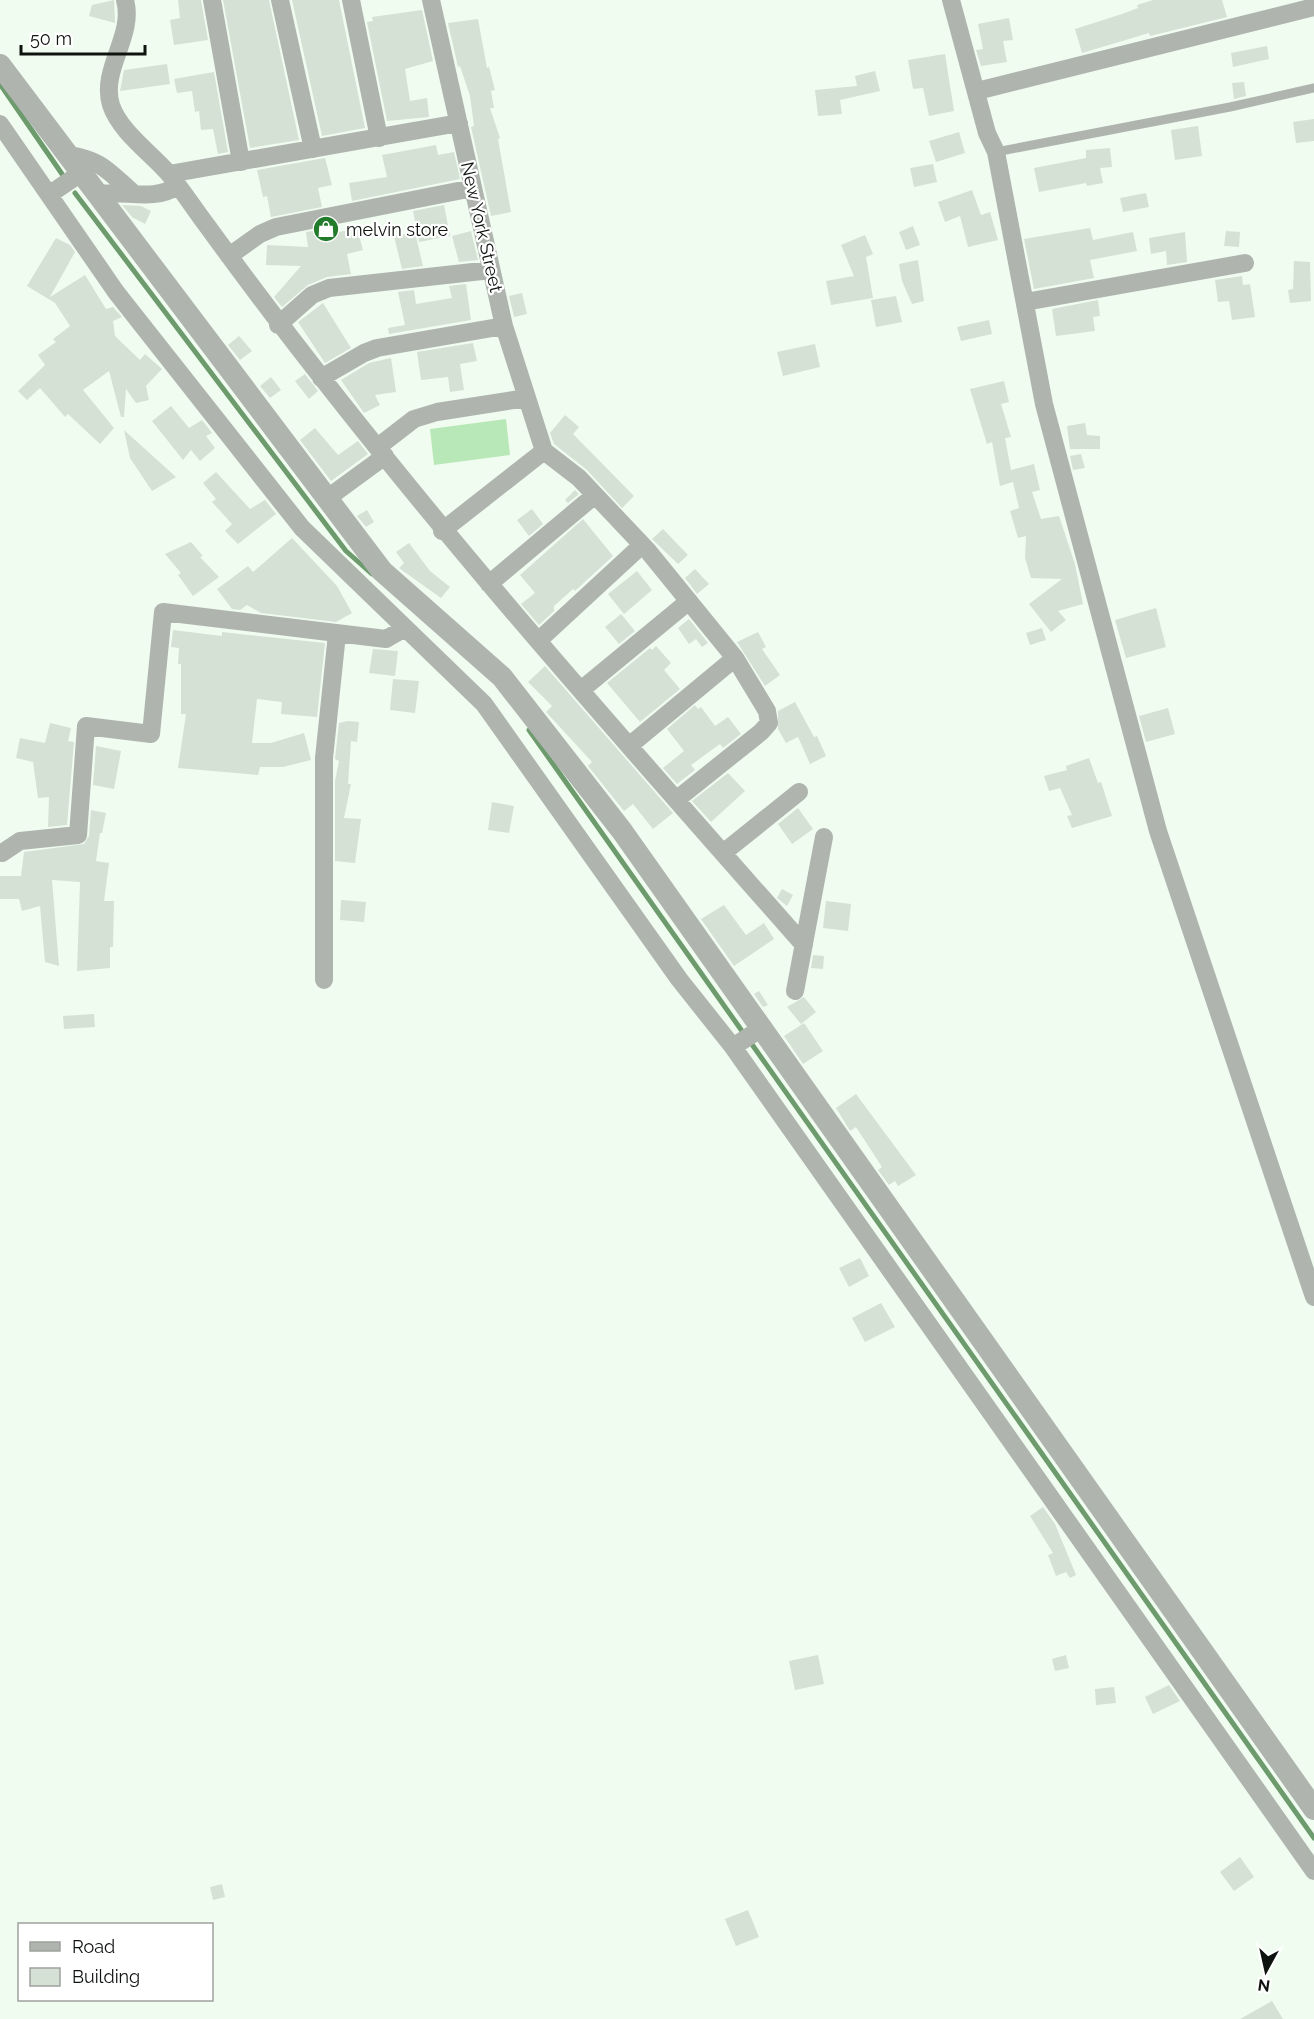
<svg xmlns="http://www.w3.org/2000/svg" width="1314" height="2019" font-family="Raleway,sans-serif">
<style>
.green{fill:#b9e8b8}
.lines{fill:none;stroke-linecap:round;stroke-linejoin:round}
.stream{stroke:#6e9b6e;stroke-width:5}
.building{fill:#d4e1d4}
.service{stroke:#afb4af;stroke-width:9}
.minor{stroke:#afb4af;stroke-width:18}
.tertiary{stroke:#afb4af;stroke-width:22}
.labels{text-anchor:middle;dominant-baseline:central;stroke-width:4.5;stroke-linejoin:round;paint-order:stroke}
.street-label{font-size:18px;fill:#0f130f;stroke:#fff}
.poi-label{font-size:18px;fill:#0f130f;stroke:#fff;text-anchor:start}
</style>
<rect width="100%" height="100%" fill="#f0fcef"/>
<!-- green -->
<path class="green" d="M506 419 510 455 434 465 430 429Z"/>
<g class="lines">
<!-- stream -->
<path class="stream" d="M0 84 62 174
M75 193 346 551 372 574
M529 730 742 1031
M751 1043 1314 1838"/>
</g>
<!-- building -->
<path class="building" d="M114 0 115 23 89 16 92 5Z
M178 0H201L208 40 174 45 170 20 180 18Z
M223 0H269L299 140 250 148Z
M292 0H339L365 128 322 136Z
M1153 0H1222L1227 17 1150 36 1149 33 1082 53 1075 29 1122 14 1138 8 1137 5Z
M422 10 433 61 405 69 410 101 427 98 429 117 387 121 367 22 373 21 372 17Z
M1009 18 1013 40 1003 41 1007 62 981 66 976 50 983 49 978 24Z
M478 19 487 68 489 67 495 90 491 91 494 108H490L500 138 498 139 511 212 491 216 471 127 474 126 470 96 460 66 458 67 448 23Z
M1267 46 1269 59 1233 67 1231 53Z
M945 54 954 111 929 116 923 88 913 89 908 60Z
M167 64 170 84 120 91 124 70Z
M875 71 880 91 840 100 842 114 818 116 815 90 857 86 855 76Z
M214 72 228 152 218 154 213 129 201 130 199 111 195 112 192 91 177 93 174 79Z
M1244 82 1246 96 1234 99 1232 83Z
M1314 119V141L1296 143 1293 122Z
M1198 126 1202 156 1175 160 1171 130Z
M959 132 965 153 936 162 929 141Z
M436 145 438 155 454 152 460 179 352 201 349 183 387 177 382 155Z
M1110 148 1112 167 1100 168 1103 183 1087 186 1086 183 1039 192 1034 168 1086 158V150Z
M325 158 332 185 318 188 322 207 271 217 267 196 263 197 257 170Z
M933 164 937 182 914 187 910 168Z
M972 190 981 215 990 212 998 240 968 247 960 216 945 222 938 202Z
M1146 193 1149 207 1123 212 1120 198Z
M122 205 141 206 151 211 145 224 132 217Z
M444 205 450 236 419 242 413 211Z
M913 226 920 245 906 250 899 232Z
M357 228 363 250 347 254 351 274 327 277 308 285 282 307 274 297 301 266 266 265 267 245 308 247 306 232 325 229 326 235Z
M1090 228 1093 240 1133 232 1137 251 1090 260 1094 278 1034 289 1024 239Z
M471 231 478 260 459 262 452 236Z
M1226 231 1240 232 1239 247 1224 246Z
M415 232 423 266 402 269 394 236Z
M1185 232 1187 262 1167 265 1166 251 1151 254 1149 238Z
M865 235 873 254 866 257 873 298 831 305 826 281 854 276 841 245Z
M56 238 70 245 75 252 50 297 85 275 106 309 113 307 122 317 113 321 115 336 140 360 145 354 162 369 146 386 149 400 136 403 126 389 124 417H121L109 371 83 390 114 428 100 444 68 414 65 417 40 388 27 400 18 391 45 365 38 355 56 342 53 339 70 326 55 303 27 286Z
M918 260 924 301 912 304 902 281 899 264Z
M1294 261 1310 262 1311 301 1290 303 1288 290 1293 289Z
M1242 276 1243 285 1250 284 1255 317 1232 320 1229 301 1218 302 1215 280Z
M466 284 471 320 389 334 388 328 405 325 398 292 414 290 416 304 452 298 449 286Z
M522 293 527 314 514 317 509 296Z
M896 296 902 322 876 327 871 300Z
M1098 300 1100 316 1093 317 1095 331 1056 336 1052 309Z
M323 303 351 348 325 363 298 322Z
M989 320 992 334 961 341 957 327Z
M239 336 252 351 240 360 228 345Z
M473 343 477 361 460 364 464 390 450 392 448 377 421 380 417 352Z
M815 344 820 367 783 376 777 352Z
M391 358 396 392 375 395 380 405 364 413 341 380 369 363Z
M305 374 318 391 309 399 295 381Z
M271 377 281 390 270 398 260 386Z
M1004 381 1009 402 1001 404 1011 437 1005 438 1011 470 1034 464 1040 490 1032 492 1041 519 1059 516 1075 564 1083 604 1058 611 1066 620 1051 632 1029 604 1062 579 1031 578 1025 558 1026 536 1018 538 1010 511 1019 508 1013 482 1000 486 992 442 987 444 970 389Z
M171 406 189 428 202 420 212 433 206 436 215 448 200 461 191 450 183 460 152 421Z
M565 415 579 427 573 434 634 496 622 508 587 470 554 444 550 433Z
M1085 423 1087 435 1100 436V449H1070L1067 426Z
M315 428 338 455 358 441 368 454 331 481 300 440Z
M124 430 176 477 152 491 130 458Z
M1081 454 1085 468 1073 470 1070 456Z
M216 472 250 509 265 500 276 514 238 544 225 531 232 524 212 502 216 499 203 483Z
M575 490 579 494 568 503 565 500Z
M532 509 543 524 529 536 517 520Z
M367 510 374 522 366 527 357 516Z
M583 519 613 556 575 591 573 589 554 606V611L539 625 521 604 535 593 520 575Z
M663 529 688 555 678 564 652 539Z
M292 538 337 586 352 613 336 622 261 613 247 605 240 610 232 609 217 589 248 566 253 572Z
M191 542 203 556 200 557 219 577 193 596 178 575 181 573 165 554Z
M409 543 430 571 450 587 441 598 399 568 404 563 396 552Z
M695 569 709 584 697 594 685 578Z
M637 571 652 590 624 614 608 594Z
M1156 608 1166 647 1126 658 1115 620Z
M621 614 635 631 619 644 605 627Z
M689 619 708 643 702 647 696 639 689 644 678 628Z
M1042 628 1046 640 1030 645 1026 633Z
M173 630 222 636V632L325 643 317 717 281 714 282 702 257 699 252 743H271L304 733 311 760 283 767H260L258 775 178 768 186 714H181V664H178L179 648 171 647Z
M758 632 766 647 762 649 780 675 765 686 737 642Z
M656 646 671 663 664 670 680 689 640 722 607 683 650 648 652 650Z
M373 649 398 651 395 676 369 673Z
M545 666 673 813 653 829 633 804 624 811 588 766 592 762 546 712 552 706 528 682Z
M393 679 419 681 415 713 390 710Z
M795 702 814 737 817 736 826 756 810 764 798 737 786 743 778 729V711Z
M695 705 698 709 701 707 715 726 728 717 741 734 723 748 720 744 691 765 695 770 677 784 663 768 684 751 667 729Z
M1168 708 1175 734 1146 742 1139 716Z
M348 721 359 722 357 742 351 741 348 784H351L344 818 361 819 355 863 335 861V781L339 761 335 759 339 723Z
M50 723 71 728 68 741 74 742 67 825 48 827 49 797 38 798 33 762 16 758 20 738 45 743Z
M96 746 121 751 114 789 93 785Z
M1089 758 1098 783 1101 782 1112 816 1072 828 1067 816 1072 815 1060 788 1049 791 1044 776 1067 770 1066 766Z
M728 773 745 791 711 822 692 801Z
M492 802 514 806 509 833 488 830Z
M798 808 813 829 792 844 778 824Z
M91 810 106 813 102 833H100L96 861 109 863 104 901H114L113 947H110V968L77 971 80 882 52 880 59 966 45 962 40 906 22 911 19 899H0V876H21L24 852 84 844 89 836Z
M782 889 793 895 787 906 777 898Z
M341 900 366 902 364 922 340 920Z
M826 901 851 904 848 931 823 928Z
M724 905 746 935 764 923 774 939 734 966 701 919Z
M813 955 824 956 823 969 811 968Z
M759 991 768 1005 763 1007 754 994Z
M804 997 816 1012 801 1024 787 1007Z
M94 1014 95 1027 64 1029 63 1016Z
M804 1023 823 1051 803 1064 784 1036Z
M856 1094 916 1175 898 1186 895 1181 889 1185 878 1170 882 1167 856 1127 850 1131 836 1108Z
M860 1258 869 1276 849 1287 839 1268Z
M881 1303 895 1327 865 1342 852 1318Z
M1043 1507 1055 1524 1076 1575 1070 1578 1066 1572 1056 1576 1048 1555 1053 1553 1030 1516Z
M818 1655 824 1684 795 1690 789 1661Z
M1066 1655 1069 1668 1055 1671 1052 1659Z
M1169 1685 1180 1701 1153 1714 1145 1697Z
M1114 1687 1116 1703 1096 1705 1095 1689Z
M1240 1857 1254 1877 1234 1891 1220 1872Z
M222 1884 225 1897 213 1900 210 1887Z
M748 1910 759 1937 736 1946 725 1919Z
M1272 2001 1283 2019H1240Z"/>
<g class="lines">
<!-- service -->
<path class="service" d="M996 152 1230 107 1314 88"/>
<!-- minor -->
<path class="minor" d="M125 0C135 36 100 69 111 105 120 132 151 153 169 174 183 191 195 210 208 227 391 479 598 712 804 945
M212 0 241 162
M280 0 313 149
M351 0 379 138
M431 0 504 326 544 451 579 478 648 551 735 658 629 746
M951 0 987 133 996 152 1044 404 1158 831 1314 1297
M977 91 1314 7
M0 124 116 292 302 528 484 704 679 979 733 1047 1314 1871
M68 155C101 160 107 170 132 192
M169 174 459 123
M50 194 81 173
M97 194C127 190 152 202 178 186
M229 256 260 234 276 227 473 188
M1025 302 1245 263
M278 325 312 295 329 288 491 270
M321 378 364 353 377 348 504 326
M379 446 414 419 437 412 526 398
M329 497 385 456
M442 531 544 451
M489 584 595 495
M538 641 642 545
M581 690 689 601
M676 800 761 732 769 723 767 711 735 658
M2 853 20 841 78 835 86 726 151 734 163 612 386 639 405 628
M723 853 799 792
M324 980V758L337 634
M795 991 824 837
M733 1047 763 1027"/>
<!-- tertiary -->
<path class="tertiary" d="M0 65 382 571 502 677 622 831 1314 1809"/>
</g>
<!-- icons -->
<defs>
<g id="shop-disc" transform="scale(1.35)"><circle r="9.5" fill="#227b2a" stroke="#fff"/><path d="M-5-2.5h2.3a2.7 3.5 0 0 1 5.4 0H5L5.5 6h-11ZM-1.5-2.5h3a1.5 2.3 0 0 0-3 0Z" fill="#fff"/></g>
</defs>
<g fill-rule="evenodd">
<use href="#shop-disc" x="326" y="229"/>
</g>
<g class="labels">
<!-- street labels -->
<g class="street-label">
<text transform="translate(482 227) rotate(77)">New York Street</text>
</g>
<!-- poi labels -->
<g class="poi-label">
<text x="346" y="229">melvin store</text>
</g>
</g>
<!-- legend -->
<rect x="18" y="1923" width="195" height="78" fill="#ffffff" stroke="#9fa19f" stroke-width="1.5"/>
<rect x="30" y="1942" width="30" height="9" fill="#afb4af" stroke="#9fa19f" stroke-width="1.5"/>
<text x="72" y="1953" font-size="18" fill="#0f130f">Road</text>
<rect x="30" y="1968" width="30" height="18" fill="#d4e1d4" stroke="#9fa19f" stroke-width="1.5"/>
<text x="72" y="1983" font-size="18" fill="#0f130f">Building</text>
<!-- north arrow -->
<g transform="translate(1266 1971) rotate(188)" stroke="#ffffff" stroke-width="4.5" paint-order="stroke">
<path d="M0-4.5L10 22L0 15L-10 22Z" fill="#0f130f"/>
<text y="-9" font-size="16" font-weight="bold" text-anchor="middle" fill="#0f130f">N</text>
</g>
<!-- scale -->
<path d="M21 45v9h124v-9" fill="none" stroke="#0f130f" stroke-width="3"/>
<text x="30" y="45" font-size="18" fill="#0f130f" stroke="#ffffff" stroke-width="4.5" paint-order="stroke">50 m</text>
</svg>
